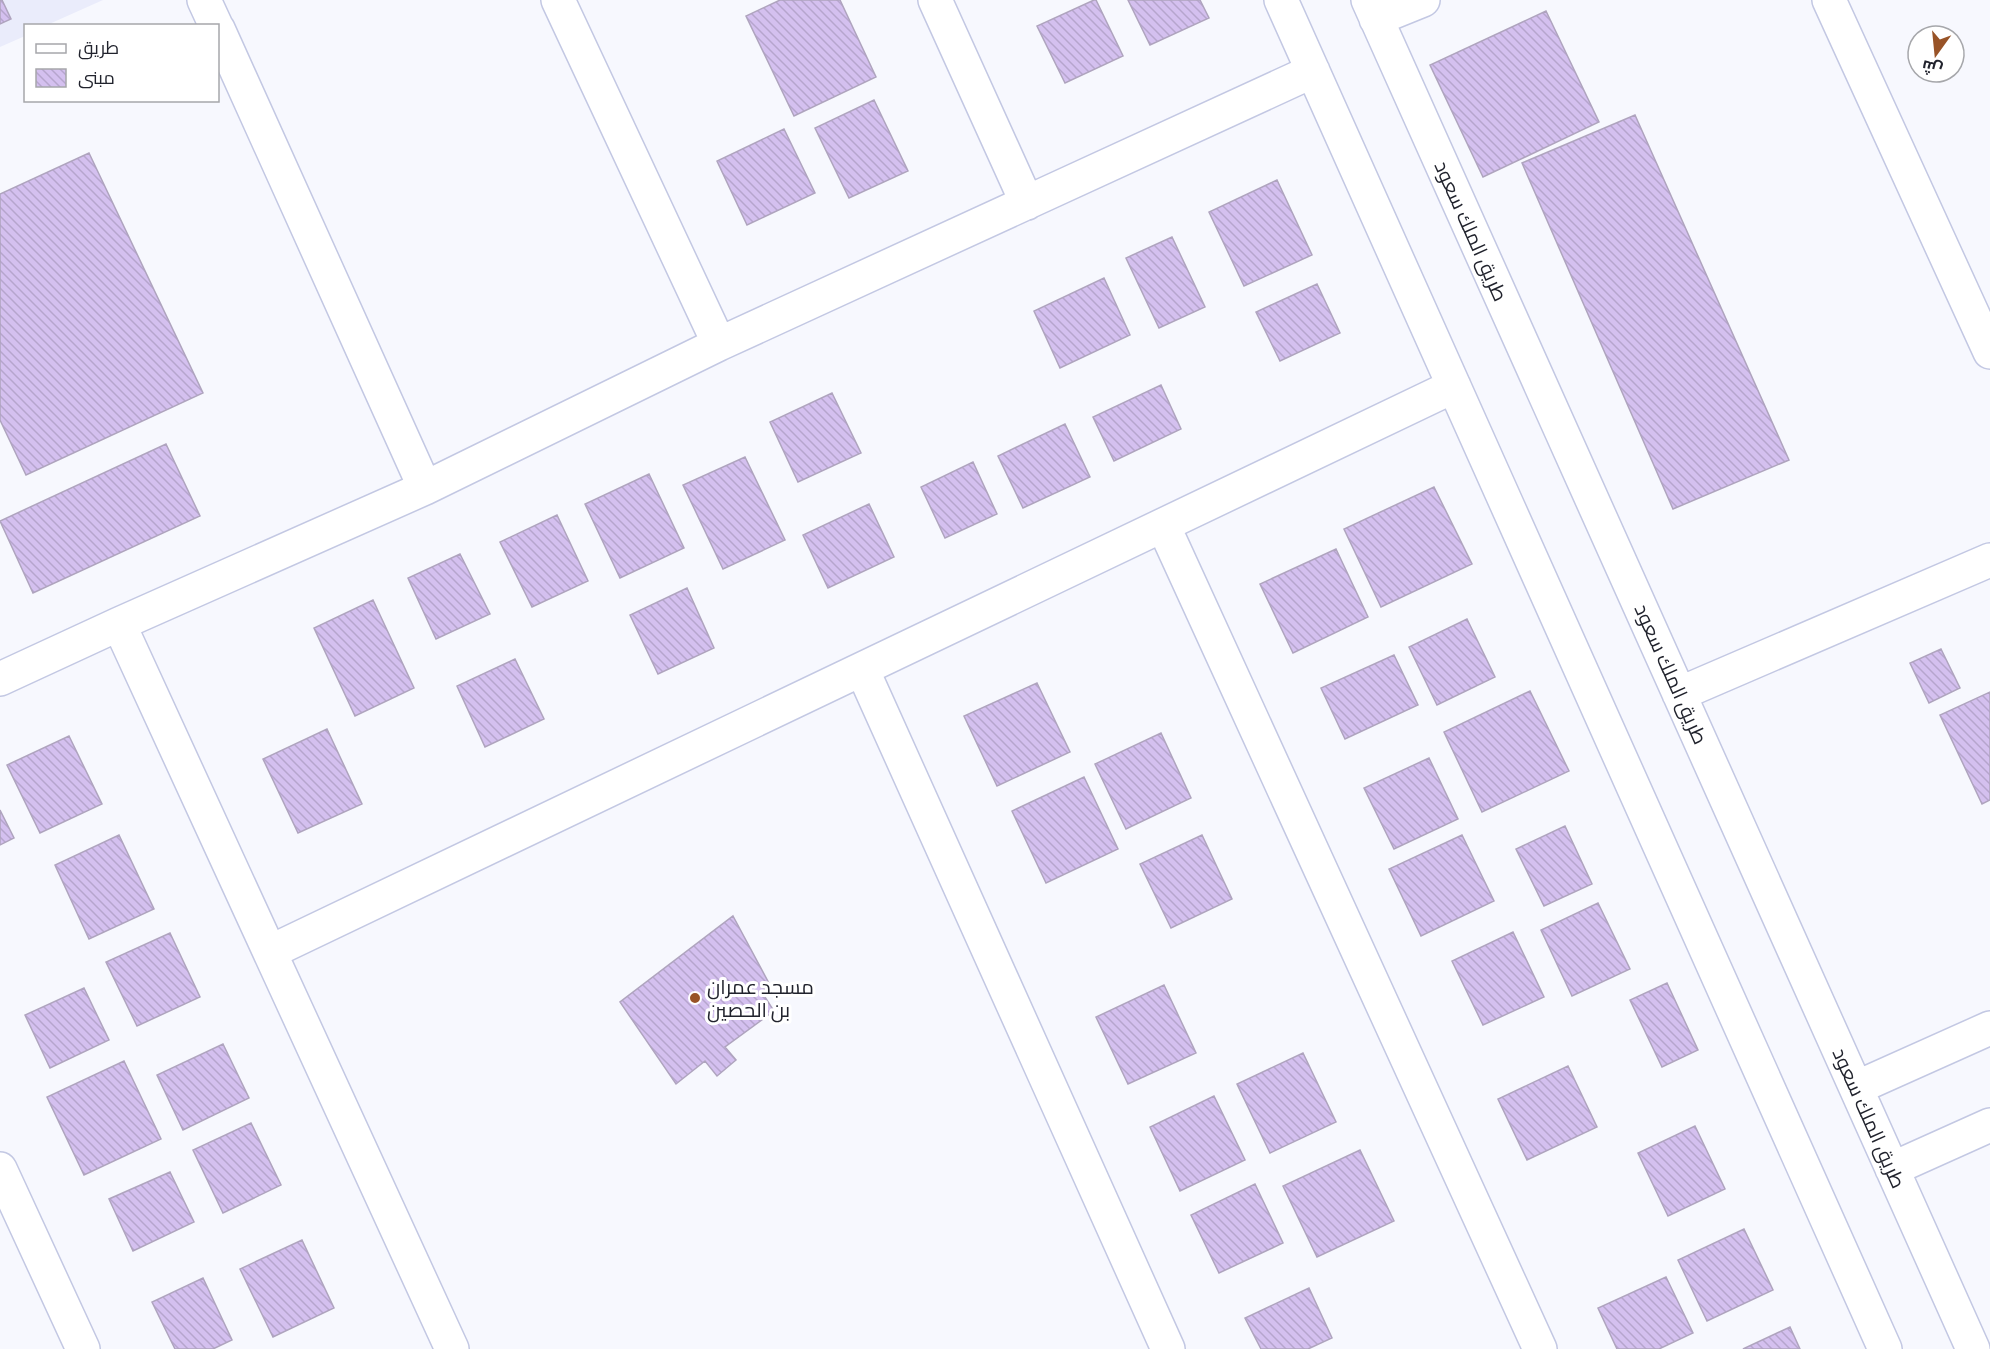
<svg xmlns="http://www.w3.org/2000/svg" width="1990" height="1349" font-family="Bitter,Cairo,serif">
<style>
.built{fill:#eaecfb}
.building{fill:url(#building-back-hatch);stroke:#afa4be;stroke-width:1.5}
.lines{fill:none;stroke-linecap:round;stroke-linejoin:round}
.minor-casing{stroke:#c3c8e3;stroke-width:36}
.minor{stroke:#fff;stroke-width:33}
.poi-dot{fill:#985327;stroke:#fff;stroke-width:2}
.labels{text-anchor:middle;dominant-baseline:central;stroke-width:6;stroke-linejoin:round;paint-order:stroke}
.street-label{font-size:20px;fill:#21232d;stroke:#fff}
.poi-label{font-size:20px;fill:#21232d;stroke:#fff;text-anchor:start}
</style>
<defs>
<pattern id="building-back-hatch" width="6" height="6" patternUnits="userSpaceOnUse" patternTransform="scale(1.5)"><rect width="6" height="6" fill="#d4c0ef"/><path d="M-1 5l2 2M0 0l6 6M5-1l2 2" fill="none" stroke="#b6a5cd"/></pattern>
</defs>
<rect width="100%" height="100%" fill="#f7f8fe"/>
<!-- built -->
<path class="built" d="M0 0H103L47 25 26 26 25 36 0 47Z"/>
<!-- building -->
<path class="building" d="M0 0H2L11 19 0 24Z
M780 0H840L876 77 794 116 746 16Z
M1094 0H1096L1123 56 1065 83 1037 26Z
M1128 0H1200L1209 18 1150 45Z
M1546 11 1599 122 1483 177 1430 65Z
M874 100 908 171 849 198 815 128Z
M1635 115 1789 460 1673 509 1522 163Z
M784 129 815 193 747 225 717 161Z
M89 153 203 393 26 475 0 420V194Z
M1277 180 1312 255 1244 286 1209 212Z
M1172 237 1205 307 1159 328 1126 258Z
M1104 278 1130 335 1060 368 1034 311Z
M1317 284 1340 333 1280 361 1256 312Z
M1161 385 1181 429 1114 461 1093 417Z
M832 393 861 453 798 482 770 422Z
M1065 424 1090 477 1023 508 998 456Z
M166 444 200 516 33 593 0 521Z
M745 457 785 540 723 569 683 485Z
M973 462 997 514 945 538 921 487Z
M649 474 684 548 620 578 585 504Z
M1434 487 1472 564 1381 607 1344 529Z
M869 504 894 557 828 588 803 535Z
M557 515 588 581 532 607 500 542Z
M1336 549 1368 617 1293 653 1260 584Z
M460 554 490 614 436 639 408 578Z
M687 588 714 648 658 674 630 615Z
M373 600 414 688 355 716 314 628Z
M1467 619 1495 677 1437 705 1409 647Z
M1941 649 1960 688 1929 703 1910 663Z
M1394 655 1418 705 1345 739 1321 688Z
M515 659 544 719 485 747 457 686Z
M1037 683 1070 752 997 786 964 716Z
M1530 691 1569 771 1482 812 1444 732Z
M1990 692V800L1982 804 1940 715Z
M327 729 362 804 298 833 263 759Z
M1161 733 1191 798 1126 829 1095 764Z
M69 736 102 804 40 833 7 765Z
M1429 758 1458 819 1394 849 1364 788Z
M1084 777 1118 849 1046 883 1012 811Z
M0 810 14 838 0 845Z
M1565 826 1592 884 1544 906 1516 849Z
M119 835 154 909 89 939 55 865Z
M1202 835 1232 899 1171 928 1140 864Z
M1462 835 1494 901 1421 936 1389 869Z
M1598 903 1630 969 1572 996 1541 930Z
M733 916 771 987 763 994 774 1011 725 1047 736 1060 717 1076 705 1061 676 1084 620 1002Z
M1513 932 1544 997 1483 1025 1452 961Z
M170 933 200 997 137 1026 106 962Z
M1667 983 1698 1050 1662 1067 1630 1000Z
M1164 985 1196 1053 1128 1084 1096 1017Z
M84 988 109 1040 50 1068 25 1015Z
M223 1044 249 1098 183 1130 157 1075Z
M1303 1053 1336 1122 1270 1153 1237 1084Z
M124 1061 161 1139 84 1175 47 1097Z
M1568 1066 1597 1127 1527 1160 1498 1099Z
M1214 1096 1245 1160 1180 1191 1150 1127Z
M251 1123 281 1185 223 1213 193 1150Z
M1695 1126 1725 1189 1668 1216 1638 1153Z
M1360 1150 1394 1221 1317 1257 1283 1186Z
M170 1172 194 1222 133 1251 109 1199Z
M1255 1184 1283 1243 1219 1273 1191 1215Z
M1744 1229 1773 1290 1707 1321 1678 1260Z
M302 1240 334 1308 273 1337 240 1269Z
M1666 1277 1693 1333 1659 1349H1617L1598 1308Z
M203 1278 232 1340 213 1349H175L152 1302Z
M1309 1288 1332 1338 1308 1349H1261L1245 1318Z
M1790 1327 1800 1349H1743Z"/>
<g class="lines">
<!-- minor casing -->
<g class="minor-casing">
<path id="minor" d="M204 0 216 26
M558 0 719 344
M935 0 1027 203
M1281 0 1885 1349
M1368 0 1973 1349
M1829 0 1990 352
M1376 19 1423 0
M218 29 425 488
M1163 525 1540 1349
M119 624 452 1349
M862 669 1168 1349
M0 679 119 624 425 488 719 344 1313 71
M1679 694 1990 560
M270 952 1454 386
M1856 1088 1990 1028
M0 1169 83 1349
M1892 1169 1990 1125"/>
</g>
<!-- minor -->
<use href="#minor" class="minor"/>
</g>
<!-- markers -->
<circle class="poi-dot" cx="695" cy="998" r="6"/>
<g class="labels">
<!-- street labels -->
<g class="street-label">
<text transform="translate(1471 231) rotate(66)">طريق الملك سعود</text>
<text transform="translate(1671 674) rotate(66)">طريق الملك سعود</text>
<text transform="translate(1869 1118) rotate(66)">طريق الملك سعود</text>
</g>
<!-- poi labels -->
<g class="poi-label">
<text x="707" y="987">مسجد عمران<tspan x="707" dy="23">بن الحصين</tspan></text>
</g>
</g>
<!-- legend -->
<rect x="24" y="24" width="195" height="78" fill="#ffffff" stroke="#a6a7ab" stroke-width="1.5"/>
<rect x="36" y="44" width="30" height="9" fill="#ffffff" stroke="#a6a7ab" stroke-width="1.5"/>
<text x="78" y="54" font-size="18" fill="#21232d">طريق</text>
<rect x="36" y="69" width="30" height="18" fill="url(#building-back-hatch)" stroke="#a6a7ab" stroke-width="1.5"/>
<text x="78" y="84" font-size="18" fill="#21232d">مبنى</text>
<!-- north arrow -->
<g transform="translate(1936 54) rotate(195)"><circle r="28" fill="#ffffff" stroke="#a6a7ab" stroke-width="1.5"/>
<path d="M0-4.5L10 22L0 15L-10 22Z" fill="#985327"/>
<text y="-9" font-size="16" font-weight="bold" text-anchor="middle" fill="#21232d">ش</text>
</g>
</svg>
